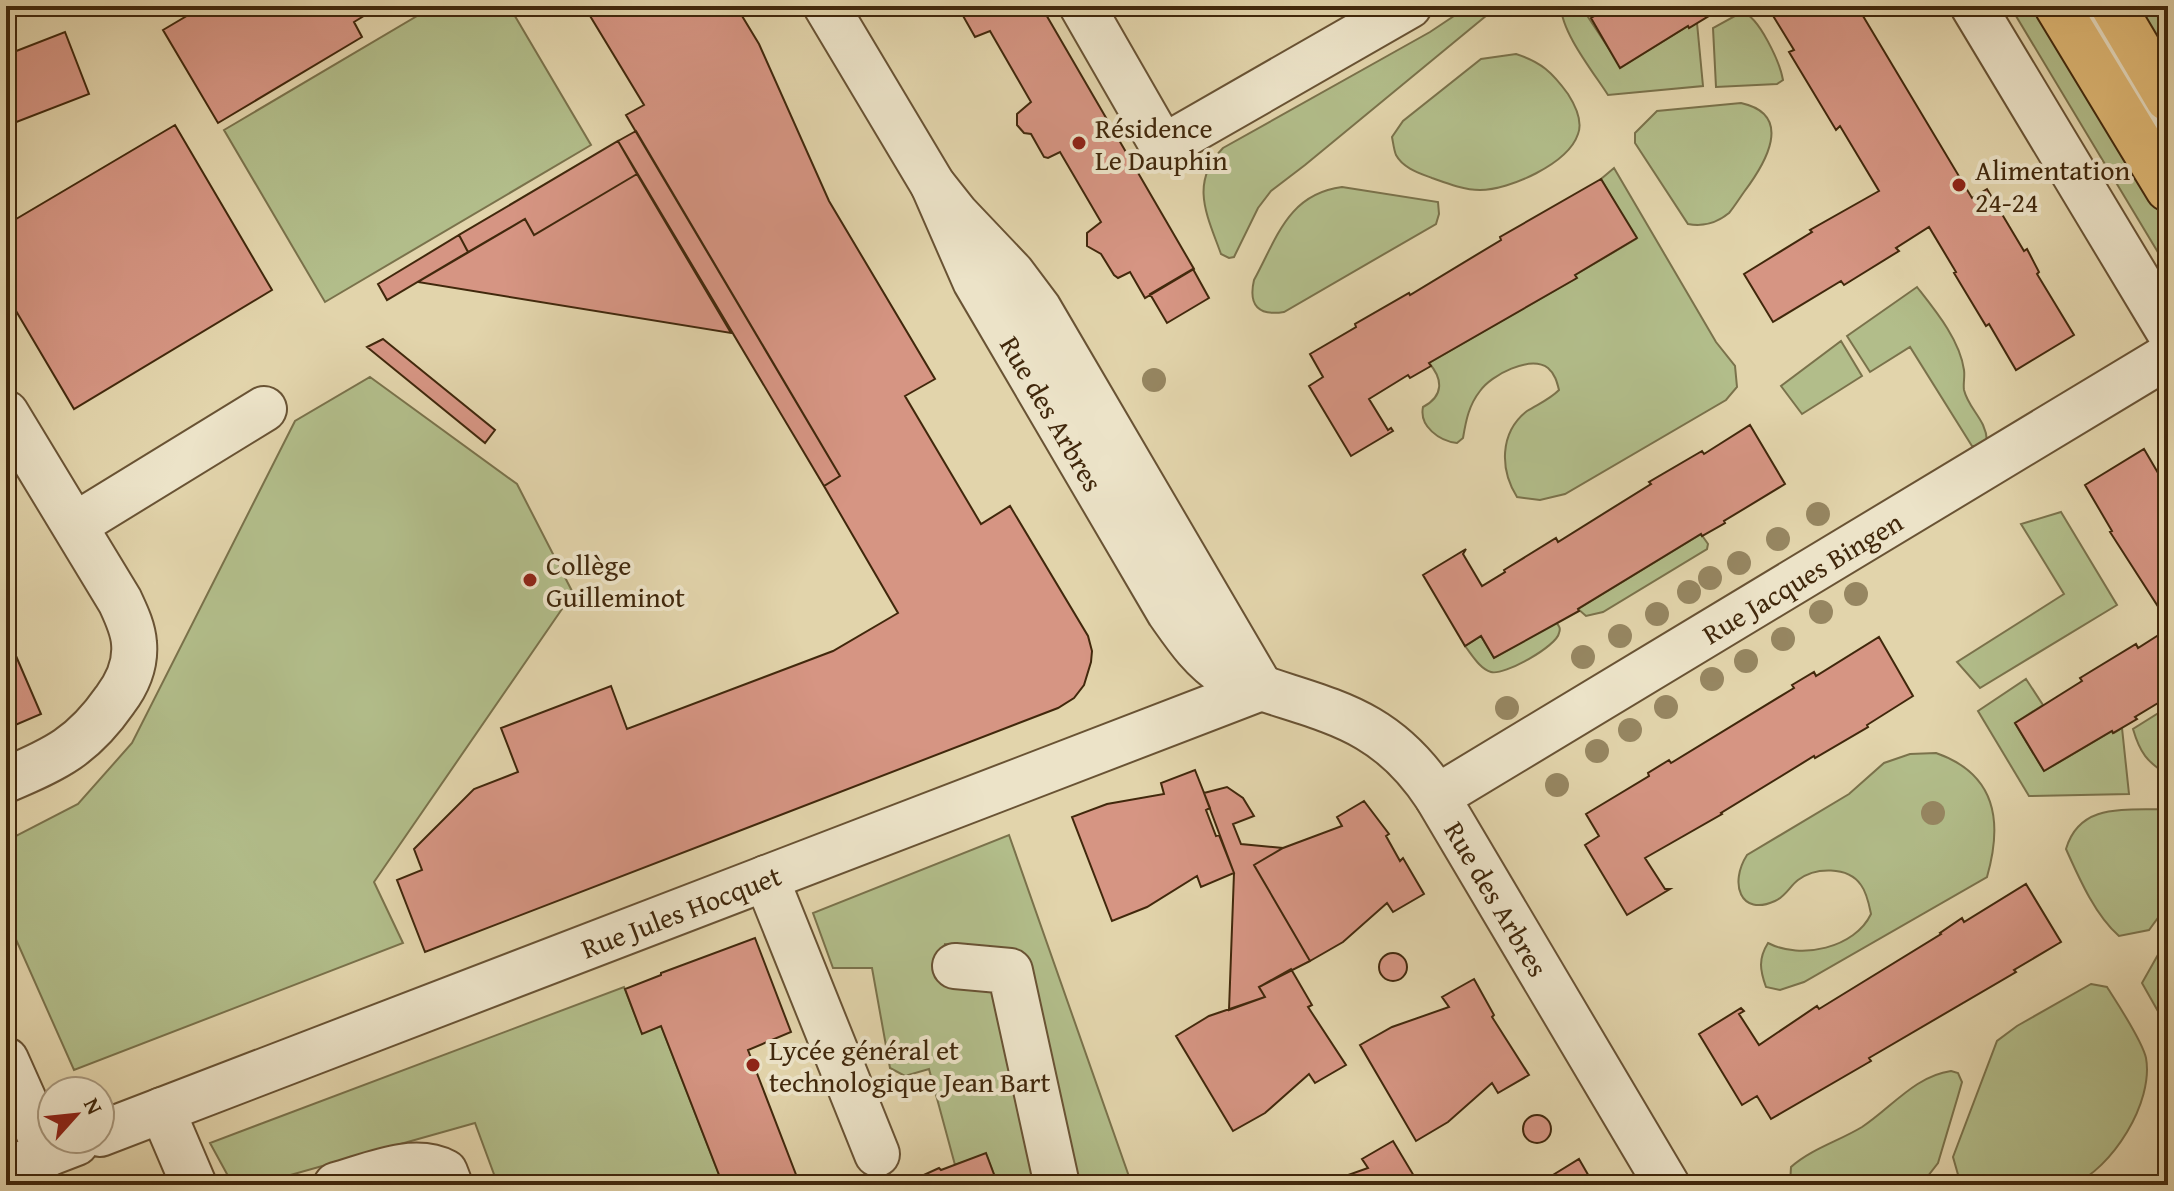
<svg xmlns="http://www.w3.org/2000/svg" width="2174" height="1191" font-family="'Gentium Book Plus',serif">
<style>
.green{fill:#b2bd8a;stroke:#7a724b;stroke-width:2}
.building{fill:#d69583;stroke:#41280c;stroke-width:2}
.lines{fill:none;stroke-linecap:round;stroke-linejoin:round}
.minor-casing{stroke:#695334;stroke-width:48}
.major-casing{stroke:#41280c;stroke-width:48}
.minor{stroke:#ece3c8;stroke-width:44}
.major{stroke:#e1ba76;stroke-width:44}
.tree{fill:#968661}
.poi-dot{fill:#8f2418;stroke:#ece3c8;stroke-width:3}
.labels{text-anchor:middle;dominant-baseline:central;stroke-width:8;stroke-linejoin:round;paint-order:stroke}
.poi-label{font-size:28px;fill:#41280c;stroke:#ece3c8;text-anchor:start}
.street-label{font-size:28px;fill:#41280c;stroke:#ece3c8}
</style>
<rect width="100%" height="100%" fill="#e2d4ab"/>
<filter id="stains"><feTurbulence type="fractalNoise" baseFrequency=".0025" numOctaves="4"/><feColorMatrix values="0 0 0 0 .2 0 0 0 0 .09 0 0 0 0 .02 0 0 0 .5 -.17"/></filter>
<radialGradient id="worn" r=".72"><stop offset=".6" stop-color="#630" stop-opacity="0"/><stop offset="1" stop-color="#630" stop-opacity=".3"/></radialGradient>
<!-- green -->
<path class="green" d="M434 6H509L591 145 325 302 224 130Z
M1469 6H1498L1305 165 1271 191 1258 208 1234 257 1229 258 1221 254C1207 215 1189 183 1223 148L1430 32Z
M1561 6H1589L1584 11 1621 67 1688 26 1697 23 1703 86 1608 95C1594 73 1561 32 1561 6Z
M2010 6H2041L2168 217V269Z
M2130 6H2159L2168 22V70Z
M1742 12C1759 16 1780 63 1783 80L1777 84 1716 87 1713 28Z
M1516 54C1541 62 1552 72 1568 94 1575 105 1583 121 1578 134 1568 164 1509 190 1480 190 1464 190 1446 183 1432 178 1419 173 1403 168 1396 155 1394 150 1393 142 1392 137L1403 121 1481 59Z
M1741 103C1795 115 1765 164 1744 192 1739 199 1734 207 1729 213 1717 223 1702 227 1688 224L1635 143V133L1657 111Z
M1614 168 1716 342 1735 366 1737 387 1726 400 1565 494 1540 500 1517 497C1500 470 1499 433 1527 411 1538 404 1549 400 1559 390 1557 382 1555 374 1548 368 1530 355 1491 375 1480 391 1469 405 1466 420 1463 438L1457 443C1439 441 1419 426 1423 407 1444 396 1443 379 1429 363L1576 278 1575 275 1636 239 1601 179Z
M1342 187 1438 202 1439 214 1436 224 1284 312C1259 316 1248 306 1254 280 1277 238 1288 194 1342 187Z
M1917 287C1935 310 1960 340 1964 370 1965 377 1963 384 1964 390 1969 410 1986 419 1987 441L1981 446H1972L1910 347 1870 372 1847 336Z
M1841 341 1862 376 1802 414 1781 386Z
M370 377 517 484 573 593 374 882 403 943 74 1070 6 917V841L78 804 132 743 295 421Z
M2061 512 2117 605 1980 688 1957 662 2064 594 2021 524Z
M1701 534 1708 544 1707 549 1603 612 1586 616 1578 609Z
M1556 622C1559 626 1561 628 1559 633 1557 646 1504 676 1491 672 1480 669 1472 655 1465 646L1481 636 1494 658Z
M2026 679 2043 705 2015 723 2044 771 2112 731 2114 733 2122 728 2129 794 2029 796 1978 711Z
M2168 707V775C2147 762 2140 753 2133 729Z
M1936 753C1996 774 2003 821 1987 877L1804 982 1780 990 1766 987C1760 970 1758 959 1768 943 1801 960 1855 948 1871 914 1869 904 1867 893 1861 885 1848 866 1815 867 1798 880 1790 886 1785 897 1775 901 1740 917 1729 883 1747 855L1849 794 1884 763 1910 754Z
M2168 809V904L2149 930 2119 936C2095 915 2079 878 2066 849 2080 801 2128 811 2168 809Z
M1009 835 1132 1185H1078L1021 953 945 944 941 982 1000 989 1034 1185H998L986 1154 955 1165 929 1069 905 1076 890 1068 872 968H833L813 913Z
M2168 937V965L2162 969 2168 978V1029L2142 983Z
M2091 984 2107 987C2117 1003 2142 1040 2146 1058 2154 1102 2112 1169 2072 1185H1965L1959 1178 1953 1157 1997 1041 2017 1026Z
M624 987 642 1033 661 1026 723 1185H498L475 1123 255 1185H233L210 1143Z
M1951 1071 1958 1073 1962 1082 1958 1096 1938 1163 1924 1181 1917 1185H1790L1791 1167C1811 1149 1839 1141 1862 1127 1891 1108 1915 1076 1951 1071Z"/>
<!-- building -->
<path class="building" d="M198 6H380L354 22 362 37 218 123 163 30 200 8Z
M584 6H736L759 44 829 201 935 379 905 396 981 524 1010 506 1088 636 1092 651 1091 662 1084 685 1074 698 1058 708 425 952 397 880 422 870 414 849 474 789 518 772 501 728 611 686 627 729 833 651 898 613 824 486 840 476 626 115 644 105Z
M948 6H1041L1194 269 1145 298 1130 272 1118 278 1114 275 1101 254 1087 246V233L1101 222 1060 152 1048 158 1044 157 1031 134 1024 133 1017 125V114L1031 102 990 31 975 37 962 14 951 11Z
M1612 6H1722L1711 12 1712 14 1689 28 1688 26 1620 68 1591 18Z
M1767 6H1857L1972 198 1987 189 2024 251 2027 249 2039 272 2037 274 2074 335 2016 370 1989 324 1986 326 1954 273 1956 272 1929 227 1896 248 1899 251 1844 285 1841 281 1773 322 1744 274 1812 232 1810 230 1879 191 1840 126 1836 130 1789 52 1794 50Z
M65 32 89 94 6 126V55Z
M175 125 272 290 74 409 6 294V225Z
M636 131 840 476 824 486 618 141Z
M618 141 637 174 534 235 525 219 468 252 459 235Z
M637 174 731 333 418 282 525 219 534 235Z
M1601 179 1637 238 1575 275 1577 278 1429 363 1431 366 1410 378 1408 375 1369 399 1388 430 1391 428 1393 431 1351 456 1309 386 1323 377 1310 354 1356 327 1355 324 1409 293 1410 295 1501 240 1500 237Z
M459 235 468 252 387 300 378 284Z
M1193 269 1209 298 1167 323 1150 294Z
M383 339 495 430 485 443 367 347Z
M1750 425 1785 484 1724 521 1725 523 1702 536 1701 534 1578 609 1579 611 1494 658 1481 636 1465 646 1423 575 1466 549 1463 554 1482 586 1505 572 1504 570 1556 538 1558 542 1651 484 1649 482 1702 451 1704 454Z
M2144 449 2168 490V622L2110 532 2112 531 2085 485Z
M2168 629V697L2135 717 2137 719 2113 733 2112 731 2044 771 2015 723 2082 681 2080 678 2136 644 2138 648Z
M1879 637 1913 696 1867 725 1868 727 1815 758 1814 756 1721 813 1722 814 1645 858 1665 889H1670L1627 915 1585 845 1599 836 1586 814 1649 776 1648 773 1669 760 1671 763 1794 688 1792 685 1814 672 1816 676Z
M16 656 41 714 6 729V659Z
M1195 770 1210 808 1206 810 1216 836 1219 835 1234 873 1201 887 1197 876 1147 907 1112 921 1072 817 1107 804 1164 794 1161 783Z
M1227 787 1243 798 1254 816 1233 824 1241 844 1283 848 1254 865 1310 961 1259 987 1265 997 1229 1010 1234 873 1204 793Z
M1364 801 1389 834 1386 836 1400 861 1403 858 1424 894 1393 912 1387 903 1343 942 1310 961 1254 865 1283 848 1342 826 1337 817Z
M2026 884 2061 942 2014 970 2016 972 1869 1058 1871 1061 1771 1119 1757 1096 1742 1105 1699 1034 1741 1008 1744 1011 1739 1014 1759 1045 1817 1006 1819 1009 1941 934 1940 933 1962 918 1964 922Z
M755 938 791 1032 748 1050 800 1185H723L661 1026 642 1034 625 989 661 975V973Z
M1379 967a14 14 0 1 1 28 0a14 14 0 1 1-28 0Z
M1291 969 1312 1005 1308 1007 1346 1065 1315 1083 1309 1074 1265 1113 1233 1131 1176 1036 1209 1016 1265 997 1259 987Z
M1474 979 1494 1015 1492 1017 1529 1075 1498 1093 1492 1083 1448 1122 1416 1141 1360 1045 1392 1027 1449 1007 1442 997Z
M1523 1129a14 14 0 1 1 28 0a14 14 0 1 1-28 0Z
M1393 1141 1414 1176 1411 1179 1414 1185H1320L1368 1168 1362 1159Z
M986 1153 998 1185H902L939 1168 941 1170Z
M1579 1159 1594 1185H1552L1548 1178Z"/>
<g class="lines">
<!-- minor casing -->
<g class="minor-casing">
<g id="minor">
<path d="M826 6 933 185 956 214 1012 273 1039 309 1261 688"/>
<path d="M1082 6 1163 147 1409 6"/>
<path d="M1973 6 2168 330"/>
<path d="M2085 6 2168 145"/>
<path id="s1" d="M933 185 975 281 1169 612C1186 636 1201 659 1226 675 1315 711 1379 708 1437 797L1667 1185"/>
<path d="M6 413 120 601C126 614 133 628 134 643 136 665 128 683 115 700 83 746 56 759 6 780"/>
<path d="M75 525 264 409"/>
<path id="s2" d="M1437 797 2168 356"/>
<path d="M766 878 877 1154"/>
<path d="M955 966 1010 971 1057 1185"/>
<path d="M6 1060 48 1154"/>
<path d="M162 1110 194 1185"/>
<path id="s3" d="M100 1134 1261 688"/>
<path d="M6 1170 76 1143"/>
<path d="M336 1185C369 1176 413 1155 445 1172L450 1185"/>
</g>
</g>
<!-- major casing -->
<g class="major-casing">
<path id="major" d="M2057 6 2168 189
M2113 6 2168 99"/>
</g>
<!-- minor -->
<use href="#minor" class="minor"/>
<!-- major -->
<use href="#major" class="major"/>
</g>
<!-- trees -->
<g class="tree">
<circle cx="1154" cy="380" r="12"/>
<circle cx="1818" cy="514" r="12"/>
<circle cx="1778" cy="539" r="12"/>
<circle cx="1739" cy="563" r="12"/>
<circle cx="1710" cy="578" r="12"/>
<circle cx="1689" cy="592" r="12"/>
<circle cx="1856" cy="594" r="12"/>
<circle cx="1821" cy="612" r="12"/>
<circle cx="1657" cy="614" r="12"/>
<circle cx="1620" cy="636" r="12"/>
<circle cx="1783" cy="639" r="12"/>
<circle cx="1583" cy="657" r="12"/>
<circle cx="1746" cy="661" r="12"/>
<circle cx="1712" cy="679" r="12"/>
<circle cx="1666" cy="707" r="12"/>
<circle cx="1507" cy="708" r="12"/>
<circle cx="1630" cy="730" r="12"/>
<circle cx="1597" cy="751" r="12"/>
<circle cx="1557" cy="785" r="12"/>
<circle cx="1933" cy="813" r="12"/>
</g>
<!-- markers -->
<g class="poi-dot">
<circle cx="1079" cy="143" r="8"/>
<circle cx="1959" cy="185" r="8"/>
<circle cx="530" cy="580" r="8"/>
<circle cx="753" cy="1065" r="8"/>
</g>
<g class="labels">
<!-- poi labels -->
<g class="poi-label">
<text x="1095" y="127">Résidence<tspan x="1095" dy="32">Le Dauphin</tspan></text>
<text x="1975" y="169">Alimentation<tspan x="1975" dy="32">24-24</tspan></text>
<text x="546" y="564">Collège<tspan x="546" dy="32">Guilleminot</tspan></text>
<text x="769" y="1049">Lycée général et<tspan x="769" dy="32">technologique Jean Bart</tspan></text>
</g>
<!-- street labels -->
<g class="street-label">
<text stroke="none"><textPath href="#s1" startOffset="258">Rue des Arbres</textPath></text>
<text stroke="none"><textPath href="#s2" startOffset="426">Rue Jacques Bingen</textPath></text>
<text stroke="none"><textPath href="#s1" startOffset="942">Rue des Arbres</textPath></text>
<text stroke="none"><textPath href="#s3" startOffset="622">Rue Jules Hocquet</textPath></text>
</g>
</g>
<!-- margin -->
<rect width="2174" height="1191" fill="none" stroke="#e2d4ab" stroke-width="32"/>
<rect x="8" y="8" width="2158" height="1175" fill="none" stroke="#41280c" stroke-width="4"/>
<rect x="16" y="16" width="2142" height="1159" fill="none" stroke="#41280c" stroke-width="2"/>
<!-- north arrow -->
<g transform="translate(76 1115) rotate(63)"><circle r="38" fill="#ece3c8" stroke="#a8987d" stroke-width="2"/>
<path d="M0-6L14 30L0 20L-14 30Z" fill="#8f2418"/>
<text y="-12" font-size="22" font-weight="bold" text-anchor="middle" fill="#41280c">N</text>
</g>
<rect width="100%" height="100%" filter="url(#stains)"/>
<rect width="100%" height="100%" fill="url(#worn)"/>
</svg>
